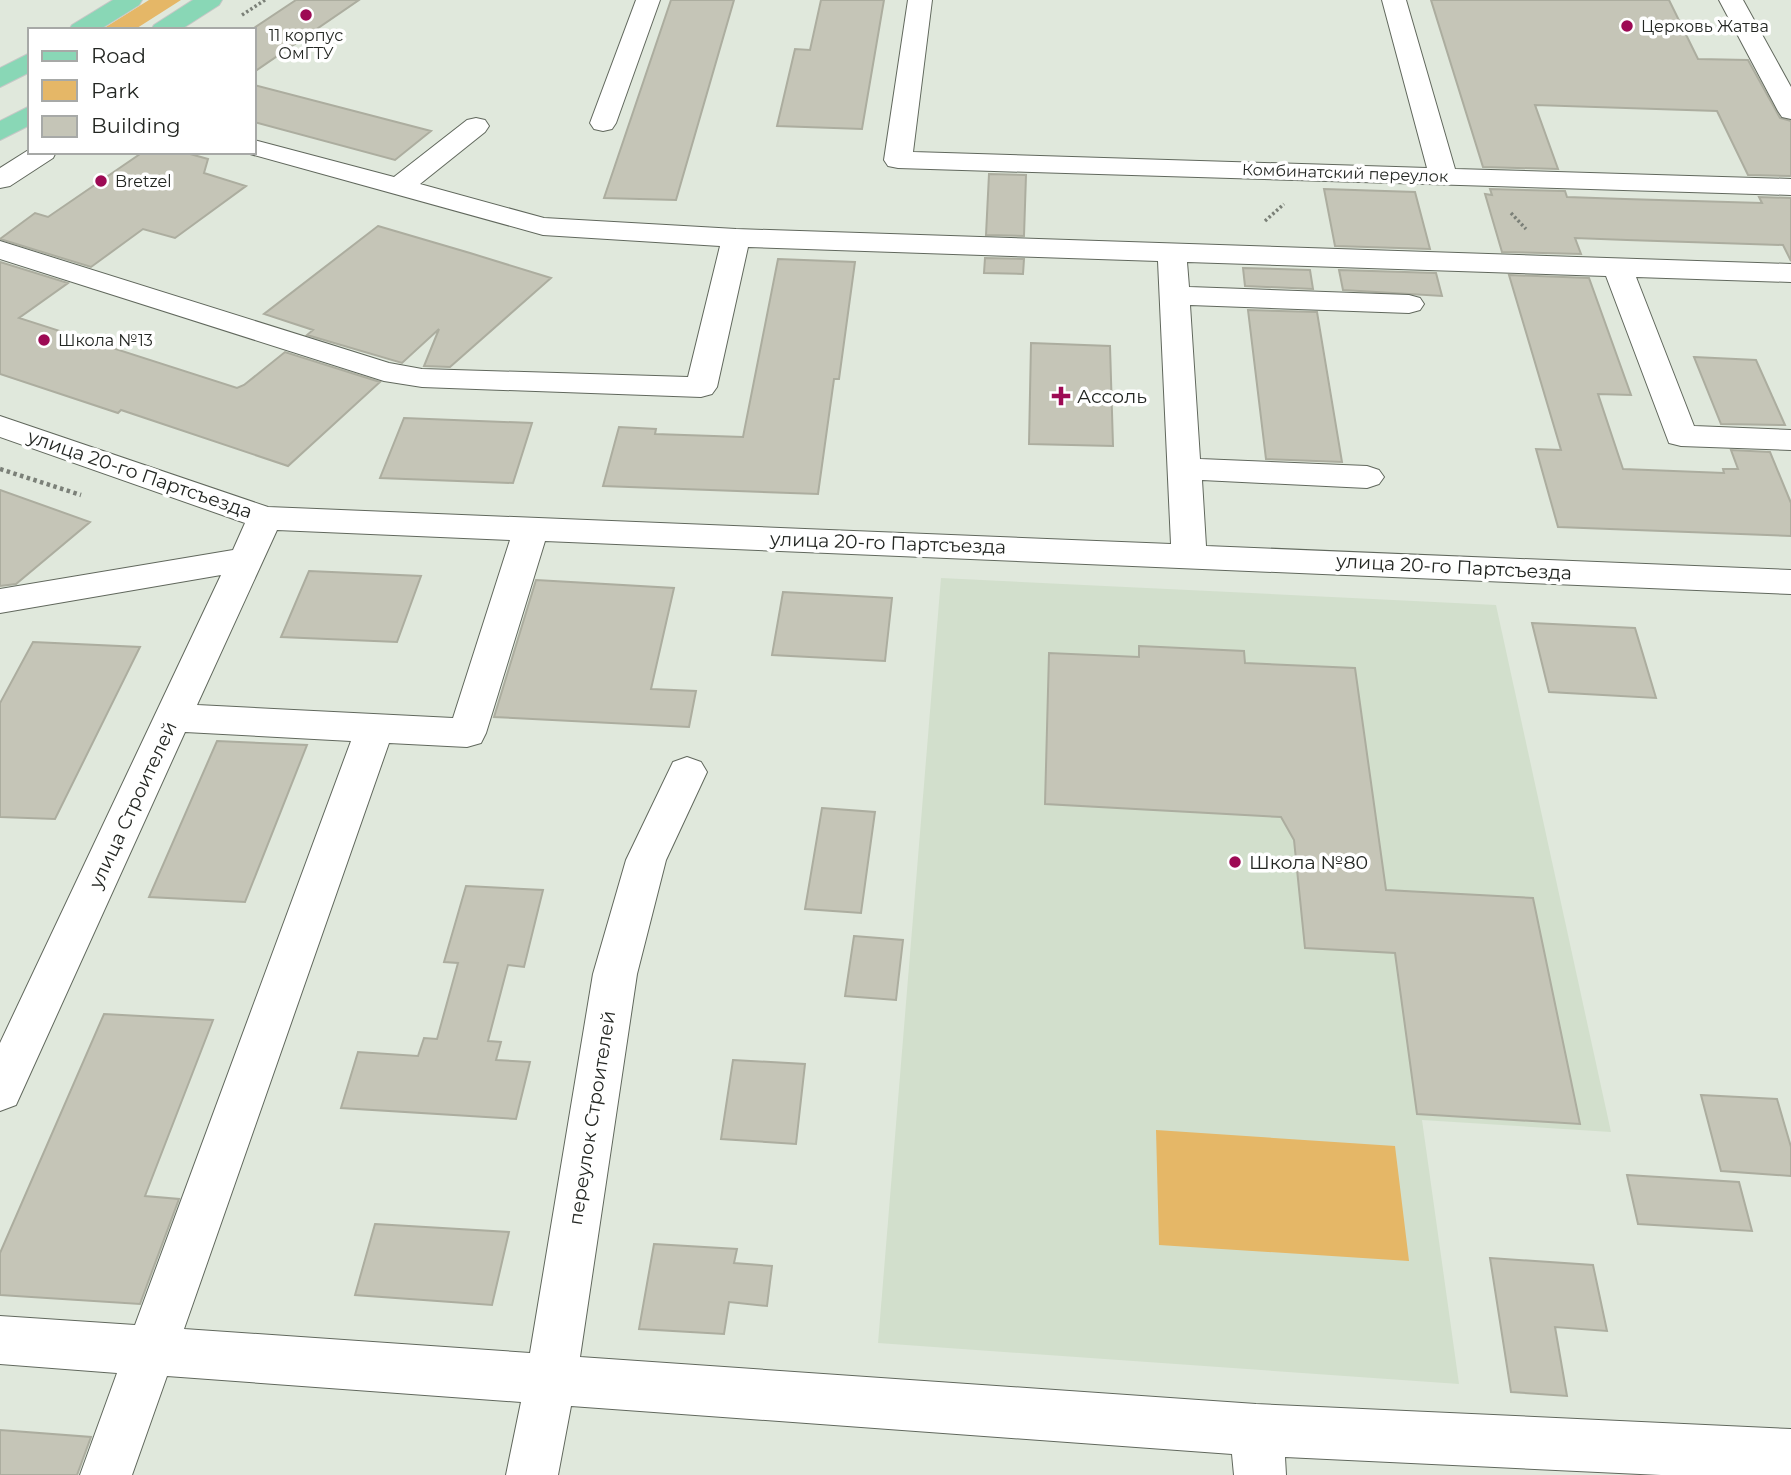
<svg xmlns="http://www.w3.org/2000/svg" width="1791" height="1475" font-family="Montserrat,sans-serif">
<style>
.built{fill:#d2dfcc}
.green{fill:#e5b767}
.building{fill:#c5c5b7;stroke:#acad9f;stroke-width:2}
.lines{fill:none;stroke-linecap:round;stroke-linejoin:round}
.minor-casing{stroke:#61685d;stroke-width:2}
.major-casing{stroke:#c6c7c6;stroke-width:2}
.path-far1{stroke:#7b8078;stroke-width:3.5;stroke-dasharray:2.5 2.5;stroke-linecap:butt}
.path{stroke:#7b8078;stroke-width:4.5;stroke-dasharray:3.5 3.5;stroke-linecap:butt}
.minor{fill:#fff;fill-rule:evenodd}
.major{fill:#89d7b6;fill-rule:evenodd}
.poi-dot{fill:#9d0a54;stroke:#fff;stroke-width:2.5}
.labels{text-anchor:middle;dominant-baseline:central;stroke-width:7;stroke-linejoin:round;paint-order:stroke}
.far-poi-label{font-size:16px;fill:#242723;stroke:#fff;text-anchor:start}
.far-street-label{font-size:16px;fill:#242723;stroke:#fff}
.poi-label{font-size:19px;fill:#242723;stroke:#fff;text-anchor:start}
.street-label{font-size:19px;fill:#242723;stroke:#fff}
</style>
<rect width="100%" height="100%" fill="#e0e8dc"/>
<!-- built -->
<path class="built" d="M941 578 1496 605 1611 1132 1422 1120 1459 1384 878 1343Z"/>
<!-- green -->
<path class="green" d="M149 0H181L134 30H101Z
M1156 1130 1395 1146 1409 1261 1159 1245Z"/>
<!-- building -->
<path class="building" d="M296 0H359L254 72V28Z
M671 0H734L676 200 604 198Z
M821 0H884L862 129 777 126 795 49 810 50Z
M1431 0H1669L1698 59 1748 60 1780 118 1791 121V176L1748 175 1717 111 1535 105 1558 169 1483 167Z
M254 85 431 131 395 160 254 122Z
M143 152H183L208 159 204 173 246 186 175 238 143 229 91 267 0 239 35 213 48 217Z
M989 174 1026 175 1024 236 986 235Z
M1324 189 1415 192 1430 249 1335 246Z
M1490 189 1565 191 1567 197 1625 199 1762 203 1759 197 1791 198V261L1783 245 1627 240 1575 238 1581 254 1502 252 1485 194 1492 195Z
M378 226 470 253 551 278 450 367 424 366 439 329 402 363 307 335 313 330 264 314Z
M985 258 1024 259 1023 274 984 273Z
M778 259 855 262 839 379H834L818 494 603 486 619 427 656 429 655 434 743 437Z
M0 262 68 283 19 318 237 388 244 385 285 352 380 382 288 466 121 410 118 413 0 374Z
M1243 268 1310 270 1313 289 1245 286Z
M1339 270 1436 273 1442 296 1343 290Z
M1509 275 1589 278 1631 395 1598 394 1623 469 1724 473 1723 469H1738L1731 450 1770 452 1791 503V536L1558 527 1536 449 1561 450Z
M1248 310 1317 312 1342 462 1266 459Z
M1031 343 1110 346 1113 446 1029 444Z
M1694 357 1756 360 1785 425 1721 424Z
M404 418 532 423 513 483 380 478Z
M0 490 90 522 16 584 0 586Z
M309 571 421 576 397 642 281 637Z
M536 580 674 588 651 689 696 691 689 727 494 717Z
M783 592 892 598 885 661 772 655Z
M1532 623 1635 628 1656 698 1549 692Z
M33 642 140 647 55 819 0 817V703Z
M1139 646 1244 651 1245 663 1355 668 1386 890 1533 898 1580 1124 1417 1114 1395 953 1305 948 1294 840 1281 817 1045 804 1049 653 1139 657Z
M217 741 307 745 245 902 149 897Z
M822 808 875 812 861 913 805 909Z
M466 886 543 890 524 967 508 965 488 1041 501 1042 496 1060 530 1062 516 1119 341 1108 358 1052 418 1056 424 1038 437 1039 458 963 444 962Z
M854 936 903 940 896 1000 845 996Z
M104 1014 213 1020 145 1196 179 1199 147 1285 140 1304 0 1295V1253Z
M733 1060 805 1064 796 1144 721 1139Z
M1701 1095 1777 1099 1791 1147V1176L1721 1171Z
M1627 1175 1739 1182 1752 1231 1638 1224Z
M375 1224 509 1232 492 1305 355 1295Z
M654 1244 737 1249 734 1263 772 1266 767 1306 729 1302 724 1334 639 1329Z
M1490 1258 1593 1265 1607 1331 1555 1327 1567 1396 1511 1392Z
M0 1430 91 1437 77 1475H0Z"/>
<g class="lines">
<!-- minor casing -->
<g class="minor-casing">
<path id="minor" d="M636 0H660L616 123 612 129 603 131 594 129 590 123Z
M908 0H932L913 152 1427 168 1382 0H1406L1455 169 1791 179V195L898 168 888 166 884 160Z
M1719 0H1743L1791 87V119L1782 117 1778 111Z
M476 118 485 120 489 126 485 132 420 184 544 218 736 229 1791 264V282L1636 277 1694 426 1791 430V450L1681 446 1669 443 1606 276 1187 262 1189 287 1409 295 1420 298 1424 304 1420 310 1409 313 1190 305 1200 459 1367 466 1379 470 1384 477 1379 484 1367 488 1202 480 1206 546 1791 570V594L545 541 486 733 481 743 467 747 389 743 184 1329 530 1353 593 974 626 860 673 762 687 757 701 762 707 772 666 860 637 974 580 1357 1256 1404 1791 1429V1475H1661L1285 1457 1286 1475H1234L1232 1454 571 1406 558 1475H506L521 1402 167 1376 132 1475H80L117 1373 0 1364V1316L135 1325 351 741 185 732 16 1105 0 1111V1043L221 575 0 613V589L233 550 245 523 0 437V416L268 507 1171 544 1158 261 748 247 717 387 712 394 701 397 422 387 384 381 0 259V241L389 363 422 369 688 377 720 246 543 235 243 152H254V140L394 177 467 120ZM277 530 510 540 453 718 197 705Z
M30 149V152H56L53 158 10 186 0 188V168Z"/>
</g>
<!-- major casing -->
<g class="major-casing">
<path id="major" d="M113 0H142L139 5 99 30H69L72 25Z
M193 0H222L219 5 180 30H151L154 25Z
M30 53V72L0 87V68Z
M30 106V125L0 140V121Z"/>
</g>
<!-- path-far1 -->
<path class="path-far1" d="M242 15 265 0
M1511 213 1526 229
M1265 221 1284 204"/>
<!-- path -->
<path class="path" d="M0 469 81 495"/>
<!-- minor -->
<use href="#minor" class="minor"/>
<!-- major -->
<use href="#major" class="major"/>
</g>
<!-- markers -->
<g class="poi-dot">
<circle cx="306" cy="15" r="7"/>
<circle cx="1627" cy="26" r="7"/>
<circle cx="101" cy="181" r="7"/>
<circle cx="44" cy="340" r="7"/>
<path d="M1057.5 385.5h7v7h7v7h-7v7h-7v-7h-7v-7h7z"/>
<circle cx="1235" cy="862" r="7"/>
</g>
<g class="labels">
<!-- far-poi labels -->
<g class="far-poi-label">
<text x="1641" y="26">Церковь Жатва</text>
<text x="306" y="35" text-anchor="middle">11 корпус<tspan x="306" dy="18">ОмГТУ</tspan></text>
<text x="115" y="181">Bretzel</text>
<text x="58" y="340">Школа №13</text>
</g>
<!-- far-street labels -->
<g class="far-street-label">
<text transform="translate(1345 173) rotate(2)">Комбинатский переулок</text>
</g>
<!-- poi labels -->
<g class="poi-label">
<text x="1077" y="396">Ассоль</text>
<text x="1249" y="862">Школа №80</text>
</g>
<!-- street labels -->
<g class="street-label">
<text transform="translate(140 474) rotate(19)">улица 20-го Партсъезда</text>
<text transform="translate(888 543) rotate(2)">улица 20-го Партсъезда</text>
<text transform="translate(1454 567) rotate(3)">улица 20-го Партсъезда</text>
<text transform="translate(133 805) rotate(-65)">улица Строителей</text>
<text transform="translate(592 1118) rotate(-81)">переулок Строителей</text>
</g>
</g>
<!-- legend -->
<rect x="28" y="28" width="228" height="126" fill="#ffffff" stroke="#a7a9a7" stroke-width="2"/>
<rect x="42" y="51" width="35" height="10" fill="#89d7b6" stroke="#a7a9a7" stroke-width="2"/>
<text x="91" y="63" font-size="21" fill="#242723">Road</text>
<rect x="42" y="80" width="35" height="21" fill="#e5b767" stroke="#a7a9a7" stroke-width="2"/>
<text x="91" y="98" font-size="21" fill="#242723">Park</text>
<rect x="42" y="116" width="35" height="21" fill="#c5c5b7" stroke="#a7a9a7" stroke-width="2"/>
<text x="91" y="133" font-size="21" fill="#242723">Building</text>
</svg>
